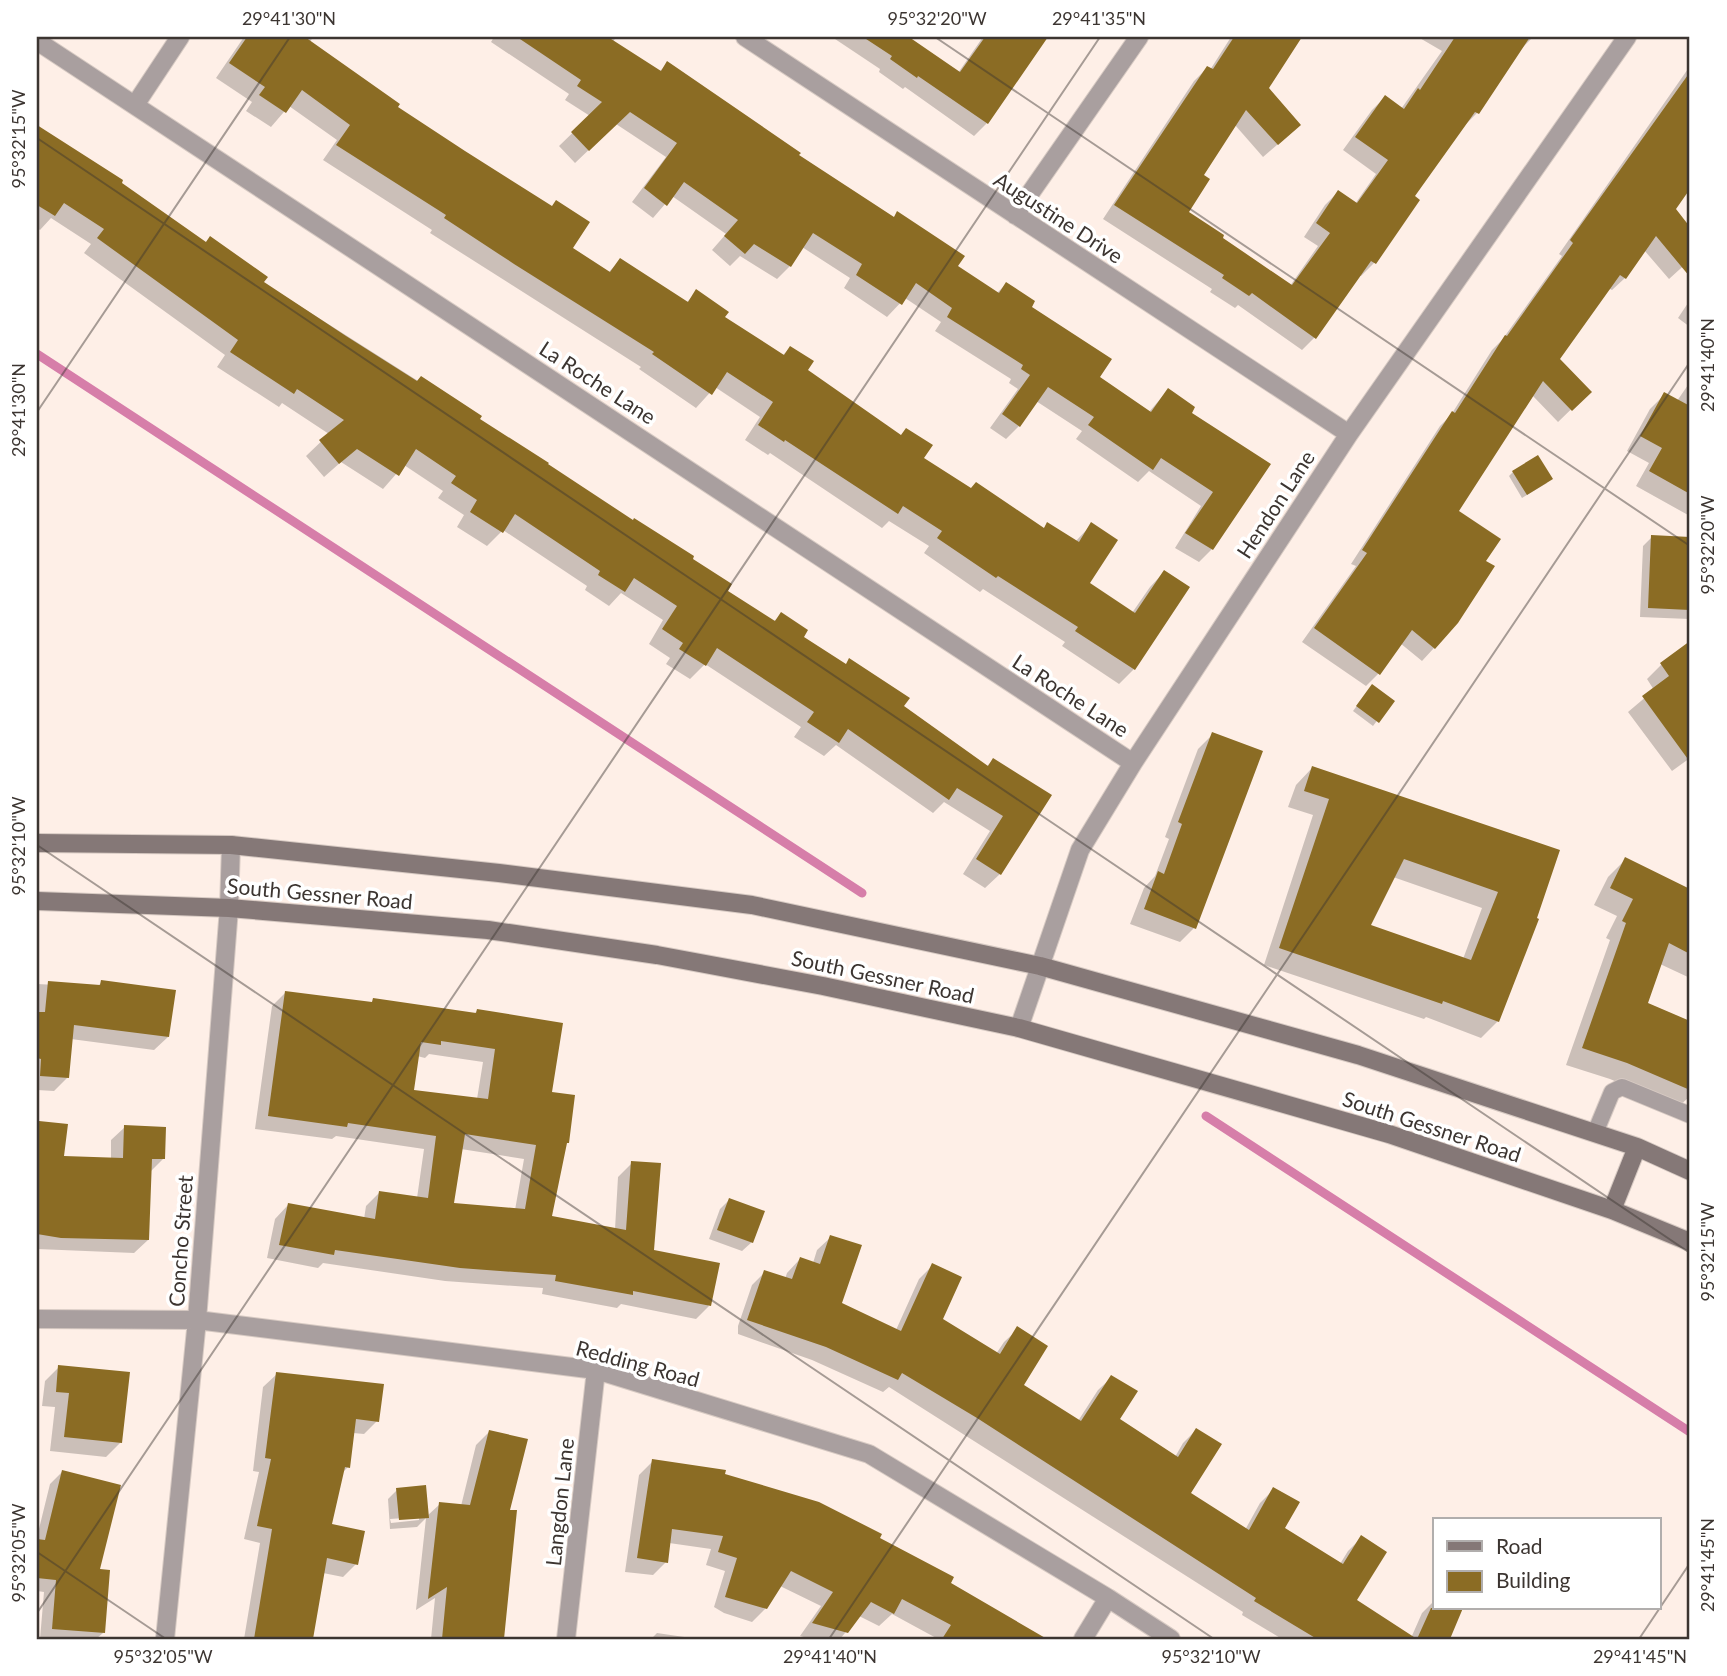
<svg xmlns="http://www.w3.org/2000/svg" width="1727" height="1676" font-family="Lato,sans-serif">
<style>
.shadow{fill:#0003;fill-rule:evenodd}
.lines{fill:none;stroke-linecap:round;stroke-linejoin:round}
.stream{stroke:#d67ea9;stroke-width:9}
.building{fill:#8b6c24;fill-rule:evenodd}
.service-casing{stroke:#d7cac3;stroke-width:18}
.minor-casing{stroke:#d7cac3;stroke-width:20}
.secondary-casing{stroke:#d7cac3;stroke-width:20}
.service{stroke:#a99f9f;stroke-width:16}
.minor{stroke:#a99f9f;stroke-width:18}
.secondary{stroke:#857877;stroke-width:18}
.ticks{fill:none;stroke:#3c3531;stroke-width:2;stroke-opacity:0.45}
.labels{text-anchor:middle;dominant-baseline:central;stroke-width:7;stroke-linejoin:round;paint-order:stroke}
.street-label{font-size:21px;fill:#3c3531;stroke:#fff}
.neatline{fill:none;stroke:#3c3531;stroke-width:2.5}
.ticks-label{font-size:18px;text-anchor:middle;fill:#3c3531}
</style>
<rect width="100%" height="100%" fill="#feefe7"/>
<!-- shadow -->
<path class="shadow" d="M244 37H313L310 42 396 107 571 249 608 273 620 260 686 303 697 292 723 317 782 356 790 348 805 370 922 459 970 490 1043 529 1048 524 1075 542 1091 525 1088 584 1132 613 1150 587 1164 572 1188 588 1134 669 1119 684 1062 646 1065 642 983 589 980 592 924 553 929 546 889 521 882 528 770 453 768 455 745 440 760 417 715 387 696 408 639 369 641 367 430 233 432 230 323 160 337 140 289 106 271 127 246 111 252 102 216 78Z
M494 37H616L613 42 659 72 668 63 797 156 893 218 898 213 956 267 997 293 1006 284 1098 377 1149 412 1168 390 1189 413 1268 465 1212 549 1199 562 1175 548 1201 506 1149 471 1138 482 1076 439 1082 431 1036 401 1019 426 1006 439 990 428 1018 389 1009 383 1011 379 935 331 941 322 905 298 887 317 844 288 850 278 802 247 790 266 777 279 740 256 730 266 712 250 726 234 672 196 653 218 632 202 666 157 616 124 575 163 559 146 590 116 565 100 569 94 491 42Z
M832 37H906L958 73 983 37H1045L987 123 974 136 905 87 903 89 879 72 880 69Z
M1231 37H1300L1266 88 1285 138 1263 157 1235 125 1202 176 1186 213 1290 286 1318 246 1304 237 1325 205 1338 192 1355 204 1376 174 1343 150 1372 110 1385 97 1401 109 1442 51 1418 37H1533L1518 52 1477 113 1464 126 1412 197 1418 201 1374 263 1361 276 1359 275 1315 337 1302 350 1238 305 1235 308 1210 292 1212 289 1103 219 1194 81 1207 68 1210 70Z
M1690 66V185L1673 209 1690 230V260L1669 279 1644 250 1625 278 1612 290 1608 288 1558 359 1589 392 1558 422 1532 395 1457 511 1434 648 1422 661 1400 643 1378 674 1366 686 1302 642 1356 566 1351 564 1440 426 1451 415 1492 350 1502 340 1562 256 1559 254Z
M37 127 121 181 119 184 205 243 210 238 262 282 478 419 690 559 726 591 773 622 781 615 801 638 986 767 993 760 1049 796 1000 874 985 888 963 874 990 831 944 802 933 813 836 745 824 756 794 737 801 727 705 664 690 679 666 664 670 658 649 644 663 620 621 593 609 606 585 590 587 586 503 530 487 546 457 527 464 515 438 498 443 491 404 465 383 489 341 462 324 477 306 456 329 434 282 403 279 407 217 367 225 355 84 253 91 244 51 218 40 230 37 228Z
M1690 300V327L1678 318Z
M1690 382V513L1688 515 1636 486 1649 463 1627 451 1650 409 1665 394 1677 401Z
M1513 472 1547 483 1522 498 1509 476Z
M1652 537 1690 538 1689 619 1640 617 1643 546Z
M1690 644V758L1672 771 1628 712 1654 690 1647 679 1661 665Z
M1368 691 1392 701 1373 726 1353 711Z
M1213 734 1194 928 1180 942 1130 924 1144 888 1155 876 1169 839 1165 837 1198 749Z
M1312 768 1558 851 1498 1021 1481 1038 1426 1017 1424 1019 1264 965 1313 815 1288 807 1296 785ZM1393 877 1482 908 1463 959 1369 926Z
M1625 860 1690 891V978L1660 964 1646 1004 1690 1023V1099L1688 1098 1677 1108 1610 1079 1566 1065 1610 940 1606 938 1617 916 1594 905 1608 877Z
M102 982 168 1037 154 1050 71 1039 68 1077 54 1091 37 1090V984L97 987Z
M286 992 370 1004 374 1000 474 1014 477 1011 550 1093 564 1145 550 1218 615 1229 618 1177 632 1163 653 1251 709 1306 696 1319 621 1304 617 1308 542 1294 543 1288 445 1281 323 1263 318 1268 267 1258 275 1219 288 1205 364 1219 366 1206 379 1193 417 1198 424 1149 336 1136 332 1139 255 1129 272 1006ZM429 1054 483 1062 477 1099 412 1091 417 1056 425 1058ZM461 1149 524 1159 515 1210 452 1205Z
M39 1123 62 1158 111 1159V1140L125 1127 163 1159 150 1172 148 1240 134 1253 37 1249V1126Z
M729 1200 752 1242 742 1251 709 1239 720 1209Z
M831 1237 839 1304 896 1330 919 1279 933 1265 940 1319 996 1354 1004 1342 1018 1329 1021 1385 1078 1421 1098 1390 1112 1377 1117 1420 1175 1457 1183 1443 1196 1430 1189 1493 1245 1530 1260 1503 1274 1489 1283 1529 1340 1564 1348 1551 1361 1538 1355 1601 1411 1638 1422 1613 1435 1600V1608H1455L1460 1610 1448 1639H1282L1242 1615 1243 1612 889 1387 883 1392 812 1360 738 1334V1326L752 1285 765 1272 785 1279 787 1273 800 1259 813 1263 817 1250Z
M59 1367 121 1442 106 1457 50 1451 55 1407 42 1406 45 1381Z
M277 1374 377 1421 364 1434 353 1433 348 1467 341 1474 330 1526 356 1564 343 1577 323 1573 311 1639H244L260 1543 244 1539 259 1472 253 1471 263 1387Z
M489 1432 508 1511 515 1512 502 1639H431L435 1598 416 1610 426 1518 417 1527 390 1529 388 1499 397 1490 427 1516 440 1504 461 1506 476 1445ZM419 1517V1520L391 1523 390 1519Z
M653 1461 723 1475 878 1539 1026 1629 1020 1639H938L892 1614 879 1626 859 1616 840 1639H811L800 1636 821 1606 780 1586 766 1608 752 1622 724 1613 714 1607 725 1571 706 1565 711 1549 669 1543 666 1562 653 1575 625 1572 639 1475Z
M62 1472 98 1571 103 1633 96 1639H40L44 1592 37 1591V1537L50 1484Z
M657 1633 698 1639H651Z"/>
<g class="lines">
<!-- stream -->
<path class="stream" d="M37 354 862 893
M1206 1116 1690 1432"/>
</g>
<!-- building -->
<path class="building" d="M247 37H305L400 104 398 107 465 151 552 206 556 200 590 222 573 248 610 272 620 258 688 302 696 289 729 312 725 317 784 355 790 346 814 361 808 370 901 435 906 428 933 445 924 458 971 488 976 482 1044 528 1047 522 1079 542 1091 522 1118 540 1090 583 1135 613 1164 570 1190 587 1135 670 1075 631 1078 627 998 576 996 578 937 538 942 531 903 506 898 514 785 440 784 442 758 425 773 402 727 372 712 395 652 354 654 352 514 264 444 218 446 215 336 145 350 125 302 90 286 113 259 95 265 87 229 63Z
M517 37H608L661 71 667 61 801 153 799 155 894 217 897 211 965 256 958 266 999 293 1006 282 1035 301 1032 307 1112 359 1100 377 1151 412 1168 388 1195 407 1192 413 1271 464 1213 550 1185 533 1213 492 1161 458 1153 470 1088 425 1094 417 1048 387 1020 427 1002 414 1030 375 1021 369 1023 365 947 317 952 308 916 283 902 305 856 275 862 264 813 233 791 267 754 244 745 254 724 236 738 220 684 182 667 206 644 188 677 143 630 112 589 151 571 132 602 102 577 86 581 80Z
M863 37H909L960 72 985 37H1048L988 124 918 76 917 78 890 59 892 56Z
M1234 37H1302L1269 88 1301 125 1278 145 1246 110 1204 175 1210 179 1189 212 1224 235 1223 238 1292 285 1330 233 1316 223 1338 190 1357 203 1388 160 1355 137 1385 95 1404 109 1418 88 1420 90 1455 37H1530L1479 114 1475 112 1415 196 1420 200 1376 264 1371 261 1316 339 1252 293 1249 296 1222 278 1224 275 1114 205 1207 66 1213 69Z
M1690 72V189L1676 209 1690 227V277L1656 236 1626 279 1620 275 1560 359 1592 392 1572 411 1543 381 1459 511 1501 539 1486 561 1495 566 1458 623 1435 649 1412 630 1380 675 1314 628 1367 553 1362 550 1452 411 1455 413 1505 335 1507 336 1573 243 1570 240Z
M37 125 123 180 122 183 206 242 210 236 268 277 264 282 346 336 417 381 421 376 482 416 480 419 549 463 548 464 633 520 634 518 694 556 693 559 732 584 728 591 775 621 781 612 808 630 804 637 846 664 849 658 910 698 904 706 988 766 993 758 1052 795 1001 875 976 859 1003 816 957 788 949 800 848 729 839 743 807 722 814 712 717 648 706 666 679 649 683 643 662 629 677 606 634 578 625 592 598 575 600 571 515 514 503 533 470 512 477 500 451 483 456 476 416 449 399 476 357 449 339 464 319 440 344 420 297 389 294 394 230 352 238 340 97 238 104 229 64 203 55 216 37 205Z
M1664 392 1690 406V494L1649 471 1662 448 1640 436Z
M1538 455 1553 479 1527 495 1512 471Z
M1651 535 1690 537V610L1648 608Z
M1690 641V762L1642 696 1669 676 1660 663Z
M1372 684 1395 701 1379 723 1356 706Z
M1212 732 1263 751 1196 929 1144 909 1158 871 1164 874 1182 824 1178 822Z
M1312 766 1560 850 1537 918 1539 919 1499 1022 1443 1001 1442 1004 1279 948 1329 799 1304 791ZM1404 859 1498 892 1471 960 1371 925Z
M1625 857 1690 889V954L1669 943 1648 1003 1690 1021V1090L1627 1063 1582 1048 1626 923 1622 921 1633 899 1610 888Z
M101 980 176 990 169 1037 74 1025 69 1078 40 1076 41 1059 37 1058V1012H45L48 981 100 985Z
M285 991 372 1002 373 998 476 1013 477 1009 563 1023 552 1092 575 1095 569 1143H567L552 1216 626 1230 631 1161 661 1163 654 1250 720 1263 711 1306 633 1291V1295L555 1281 556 1275 460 1268 335 1250 334 1255 279 1245 288 1203 375 1219 379 1191 428 1198 436 1136 348 1123 347 1127 268 1116ZM441 1041 495 1049 488 1099 414 1090 421 1042 441 1045ZM465 1134 536 1145 525 1209 454 1203Z
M39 1121 68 1124 64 1156 123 1158 124 1125 166 1127 165 1159H152L149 1240 61 1238 37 1234Z
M729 1198 765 1211 753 1243 717 1230Z
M830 1235 862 1245 842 1303 901 1331 932 1263 962 1277 943 1319 1000 1354 1017 1326 1048 1346 1024 1385 1081 1421 1111 1375 1138 1391 1120 1419 1178 1457 1196 1428 1222 1444 1191 1493 1249 1530 1273 1487 1300 1502 1285 1528 1343 1564 1361 1535 1387 1552 1357 1600 1417 1639H1317L1254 1601 1256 1598 977 1418 902 1373 898 1380 826 1347 747 1320 764 1270 792 1279 800 1257 820 1264Z
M58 1365 130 1372 122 1443 64 1437 69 1393 56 1392Z
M276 1372 384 1384 379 1422 356 1419 350 1468 345 1467 332 1524 365 1531 358 1565 327 1558 313 1639H254L272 1529 257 1526 271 1459 265 1458Z
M489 1430 528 1439 510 1510H517L504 1639H442L447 1587 428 1599 439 1502 470 1505Z
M652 1459 726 1470 725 1474 819 1502 882 1534 880 1538 954 1577 951 1583 1047 1639H942L951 1625 902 1599 894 1614 871 1602 848 1633 812 1623 833 1592 791 1571 767 1609 725 1597 737 1558 718 1552 723 1536 672 1529 668 1563 637 1558Z
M62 1470 121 1485 100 1569 110 1570 105 1633 52 1629 56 1580 37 1578V1539L45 1540Z
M426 1485 429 1518 399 1520 396 1488Z
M1431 1608H1463L1450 1639H1417Z"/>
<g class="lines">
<!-- service casing -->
<g class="service-casing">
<path id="service" d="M1595 1133 1612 1092 1622 1087 1690 1115"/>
</g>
<!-- minor casing -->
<g class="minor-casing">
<path id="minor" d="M745 37 1349 434
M37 41 1133 763
M135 105 180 37
M1015 215 1139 37
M1019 1028 1080 850 1133 763 1349 434 1627 37
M37 1319 197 1320 596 1370 869 1454 1108 1598 1171 1639
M165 1639 197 1320 229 908 231 845
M566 1639 596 1370
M1083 1639 1108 1598"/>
</g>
<!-- secondary casing -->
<g class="secondary-casing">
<path id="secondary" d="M37 843 231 845 499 873 752 905 1040 966 1358 1055 1637 1147 1690 1171
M37 901 229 908 488 930 657 955 823 986 1019 1028 1389 1134 1612 1210 1690 1242
M1612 1210 1637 1147"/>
</g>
<!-- service -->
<use href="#service" class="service"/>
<!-- minor -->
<use href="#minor" class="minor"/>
<!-- secondary -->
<use href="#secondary" class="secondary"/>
</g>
<!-- ticks -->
<path class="ticks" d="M935 37 1690 546M37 138 1690 1253M37 412 290 37M37 845 1214 1639M37 1552 166 1639M37 1613 1100 37M829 1639 1690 362M1639 1639 1690 1563"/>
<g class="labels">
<!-- street labels -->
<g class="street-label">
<text transform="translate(1059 217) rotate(33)">Augustine Drive</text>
<text transform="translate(598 382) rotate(33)">La Roche Lane</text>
<text transform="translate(1275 504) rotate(-57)">Hendon Lane</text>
<text transform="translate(1071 695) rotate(33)">La Roche Lane</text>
<text transform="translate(320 893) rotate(5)">South Gessner Road</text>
<text transform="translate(883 976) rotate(12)">South Gessner Road</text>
<text transform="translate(1432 1126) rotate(18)">South Gessner Road</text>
<text transform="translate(180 1241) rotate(-86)">Concho Street</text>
<text transform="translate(638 1363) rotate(15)">Redding Road</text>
<text transform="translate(559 1502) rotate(-84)">Langdon Lane</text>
</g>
</g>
<!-- border -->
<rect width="1727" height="1676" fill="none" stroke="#ffffff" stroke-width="77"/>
<!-- legend -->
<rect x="1433" y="1518" width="228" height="91" fill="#ffffff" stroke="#b1aead" stroke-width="2"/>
<rect x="1447" y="1541" width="35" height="10" fill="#857877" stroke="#b1aead" stroke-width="2"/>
<text x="1496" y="1554" font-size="21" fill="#3c3531">Road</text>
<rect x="1447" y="1571" width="35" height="21" fill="#8b6c24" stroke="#b1aead" stroke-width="2"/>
<text x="1496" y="1588" font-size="21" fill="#3c3531">Building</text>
<rect x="38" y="38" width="1650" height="1600" class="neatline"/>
<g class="ticks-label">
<text x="289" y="25">29°41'30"N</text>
<text x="937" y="25">95°32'20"W</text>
<text x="1099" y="25">29°41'35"N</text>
<text transform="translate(19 139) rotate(-90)" y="6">95°32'15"W</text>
<text transform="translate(1708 365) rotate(-90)" y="6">29°41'40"N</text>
<text transform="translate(19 410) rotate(-90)" y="6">29°41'30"N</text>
<text transform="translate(1708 545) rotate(-90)" y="6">95°32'20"W</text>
<text transform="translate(19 846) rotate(-90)" y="6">95°32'10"W</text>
<text transform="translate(1708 1252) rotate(-90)" y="6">95°32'15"W</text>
<text transform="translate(19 1553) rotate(-90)" y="6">95°32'05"W</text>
<text transform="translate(1708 1565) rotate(-90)" y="6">29°41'45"N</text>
<text x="163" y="1663">95°32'05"W</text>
<text x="830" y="1663">29°41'40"N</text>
<text x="1211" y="1663">95°32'10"W</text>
<text x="1640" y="1663">29°41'45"N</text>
</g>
</svg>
